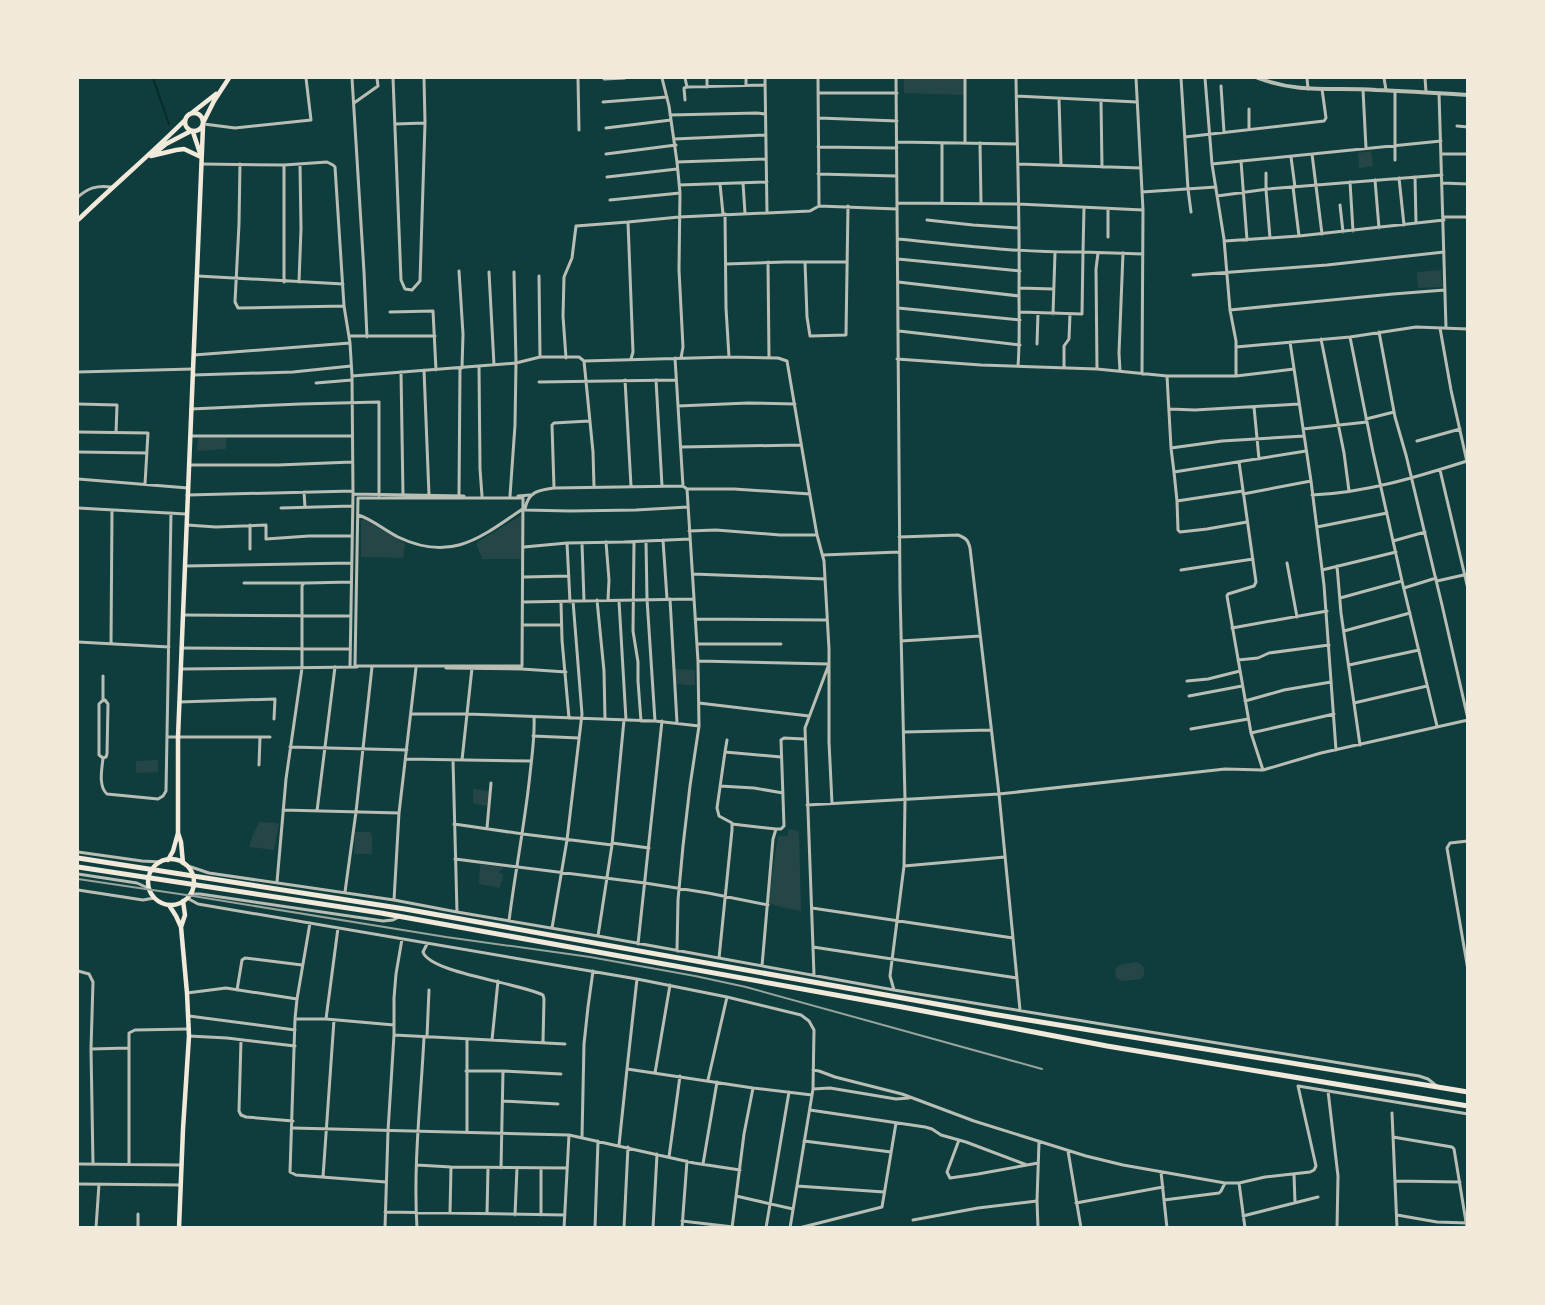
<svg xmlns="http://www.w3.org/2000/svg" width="1545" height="1305" font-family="'Archivo Narrow',sans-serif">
	<rect width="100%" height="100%" fill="#0f3d3e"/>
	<path fill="#244646" d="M904,78H964V95L904,93Z
		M1371,151L1373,166L1359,168L1358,153Z
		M1441,270L1443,287L1418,288L1417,272Z
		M198,438H226V449L197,451Z
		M522,515V559H482L476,543Z
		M364,519L405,543L403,558L361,557V521Z
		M674,669L695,670V685H684L675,683Z
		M158,760V772L136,773V761Z
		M473,789L489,791L487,806L473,803Z
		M259,822L279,823L274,850L249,847L252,837Z
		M788,829L799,831L801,911L781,907L768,903L778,836H788Z
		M355,832H370L372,835V854H354Z
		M480,864L503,867L502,870H500L499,873L503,874L502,882H501L500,888L479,884Z
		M1136,962C1145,965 1147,973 1141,979L1123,981L1117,979C1110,963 1126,964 1136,962Z"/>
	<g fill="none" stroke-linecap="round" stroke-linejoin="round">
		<path stroke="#0a2a2b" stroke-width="2" d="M153,78L169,124"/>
		<path stroke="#b8beb3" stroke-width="3" d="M352,78L364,272L367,337
			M393,78L401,280L405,289L412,290L420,281L425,123L424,78
			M578,78L579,130
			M662,78L669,106L677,162L680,193L679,270L683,347L681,358
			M707,78V87
			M746,78V85
			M765,78L767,213
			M818,78L819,206
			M1016,78C1017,148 1020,219 1019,290C1019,316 1020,341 1018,366
			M1181,78L1188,189L1191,212
			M1205,78L1212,164L1224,239L1230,310L1236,341V376
			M1307,78L1308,89
			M1384,78L1386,90
			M1425,78L1426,92
			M604,79L625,78
			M1221,86L1224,132
			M687,87L765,85
			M1363,90L1366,148
			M818,93H897
			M1439,93L1446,328
			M1016,96L1137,102
			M1059,99L1061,165
			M685,100L684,88L687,87L685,78
			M1101,101L1102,167
			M603,102L667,97
			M354,103L378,86L377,78
			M670,115L757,113L765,114
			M819,118L897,121
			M204,124L235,128L311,120L306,78
			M395,124L425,123
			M1457,126L1468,127
			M606,128L671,120
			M1249,128V109
			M1185,137L1324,121L1326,118L1322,89
			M674,139L766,135
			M897,142L1017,144
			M942,143V203
			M965,143V78
			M980,143L981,204
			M818,147L897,148
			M606,154L676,145
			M1312,154L1322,234
			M1442,154H1468
			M1291,157L1295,187
			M1395,160V91
			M1241,161L1247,240
			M677,162L766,159
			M201,164L284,165L327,162L333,165L335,167L344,306L350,343L352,376L353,494L350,667
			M240,164L239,224L235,302L238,308L344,306
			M1018,164L1141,168
			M1212,164L1441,141
			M1266,173V190L1270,238
			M818,174L896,176
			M607,177L677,169
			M1415,177L1416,223
			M1399,178L1404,225
			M1375,180L1379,228
			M1350,182L1353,231
			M743,183L745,213
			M1442,183L1468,184
			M720,184L723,214
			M679,185L767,182
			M1293,187L1299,236
			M1142,192L1216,187
			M1217,196L1268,189L1442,175
			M78,197C88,188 97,185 111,187
			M610,200L680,193
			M898,203L1018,204L1143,210L1136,78
			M1340,205L1343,232
			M1084,208L1083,252L1143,254
			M1108,209V237
			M725,214L726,308L729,357
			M1444,217H1468
			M927,220L973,225L1019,228
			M898,239C959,245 1021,253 1083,252L1082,314L1020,312
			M1225,241L1299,236L1444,220
			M898,259L1020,271
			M768,262L769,358
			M805,262L807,317L810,336L846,335L848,206
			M726,264L785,262H847
			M459,271L463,334L462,368
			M489,272L494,365
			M1193,275L1327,265L1444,252
			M198,276L343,284
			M539,276L540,357
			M284,282V165
			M299,282L301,229L300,164
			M898,282L1019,296
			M1019,288L1053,289
			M898,308L1020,320
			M1230,310L1393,294L1445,290
			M390,312L433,311L436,370
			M1053,314L1055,253
			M1440,328L1451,390L1467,462
			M899,331L1020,345
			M1379,332L1395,417L1406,455L1442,605L1468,719
			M349,336H435
			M1321,339L1344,453L1349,491
			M1290,342L1311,481L1324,585L1336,750
			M1037,344L1038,313
			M1236,347L1350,337L1416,327L1468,329
			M194,355L350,343
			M566,358L563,316L564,277L572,258L576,226L628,222
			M675,358L683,486L687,489L698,661L699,726L690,786L683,846L678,900L677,951
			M631,359L633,352L628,222L679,217L810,211L819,206L897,209
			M897,359L981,365L1097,369L1167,376H1236L1294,369
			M584,361L593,452L594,487
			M479,366L480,469L482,496
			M1064,368V346L1069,339L1070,314
			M1097,369L1096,269L1098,253
			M424,370L429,495
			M1120,371L1119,353L1123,253
			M78,372L193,369
			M401,372L403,495
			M1142,374L1143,210
			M193,375L293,372L351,366
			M352,376L516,363L540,357H579L584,361L729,357L778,358L787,361L808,484L817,535L824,561L829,649V742L832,803
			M1167,376L1171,448L1174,472L1306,451
			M625,380L631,486
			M656,380L662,486
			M539,382L676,380
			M316,383L352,380
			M78,404L117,405L116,433
			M678,406L748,403L795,404
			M1254,407L1259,459
			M191,409L300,404L379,402V495
			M1170,409L1195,410L1299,404
			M1366,419L1394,412
			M1303,429L1367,422
			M78,432L148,433L145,484
			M190,436H352
			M1417,441L1460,429
			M681,447L801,445
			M1171,448L1222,441L1304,436
			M78,452L147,453
			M1239,462L1256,582L1254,586L1228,594L1227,596L1251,733L1263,770
			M189,465H278L352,462
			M1440,470L1468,589
			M1174,472L1177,501
			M78,479L188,488
			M554,488L552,425L554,423L589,421
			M687,489H734L810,494
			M1243,491L1177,501L1178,530L1180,532L1207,529L1247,522
			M304,492L305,507
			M353,494L464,496
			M1243,494L1311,481
			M187,495L353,491
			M1312,495C1365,493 1417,477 1467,461
			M459,496L460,368
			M510,496L515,425L516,363L514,272
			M518,496L530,495
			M358,498H523L522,666H355Z
			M78,508L186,514
			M281,508L352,506
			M525,509C528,492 538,490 554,488L683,486
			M525,510L570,511L636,510L688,507
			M358,515C370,518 386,531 398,537C452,563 481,537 524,508
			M187,525L216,527L266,525V539L309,536H352
			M1317,527L1387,513
			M689,531L716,530L780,535H817
			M899,537L958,535C966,538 968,540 970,548L999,794L1020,1010
			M663,540L667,599
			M646,541L647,599L655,721
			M1393,541L1425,532
			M606,542L609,580L608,600
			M634,542L633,631L638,662V681L641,721
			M567,543L570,602
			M582,543L584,601
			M524,547L567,543L624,542L690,539
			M250,549V525
			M823,555L899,552
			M1287,563L1297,617
			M185,566L351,563
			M1337,566L1341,613L1360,745
			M1181,570L1253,559
			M1322,570L1396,552
			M693,574L825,579
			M524,577L569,576
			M1402,581L1437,726
			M1437,581L1468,574
			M244,583H304
			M1404,588L1436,578
			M1340,598L1402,581L1373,452L1350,337
			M670,599L677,723
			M597,600L604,671L605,719
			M619,601L626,720
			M523,602L693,599
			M561,602L562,640L569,718
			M183,615L350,616
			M695,619L827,620
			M524,625H561
			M1232,628L1327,611
			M1344,631L1410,613
			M901,641L980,636
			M78,642L169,647
			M111,644L112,510
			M697,644H781
			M181,648L350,649
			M1238,660L1258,658L1269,653L1329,645
			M698,661L829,664L805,728L814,975
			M1349,665L1419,650
			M446,668L522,669L566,672
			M181,669L357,667
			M1187,681L1208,679L1240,671
			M1189,696L1242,686
			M103,700V676
			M105,700L108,704L107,754L106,757L103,758L99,755V704L102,701Z
			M1245,701L1284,690L1331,682
			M179,702L275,699L274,719
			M699,703L809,716
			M1354,703L1427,686
			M411,714H467L655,721L699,726
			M1191,729L1248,719
			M904,732L991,730
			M1251,733L1334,714
			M533,736L579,738
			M167,737H270
			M290,747L407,750
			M725,752L727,740
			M103,758C102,769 98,786 107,794L158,799L163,796L166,791L171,513
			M406,759L531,761
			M453,760L457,912
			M462,760L472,668
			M259,765L260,737
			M720,786L754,788L783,793
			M807,805L999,794L1225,769L1263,770L1321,753L1468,720
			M283,810L399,813
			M317,811L335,667
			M454,824L523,834L612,845
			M732,824L776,829
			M487,828L491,783
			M1468,841L1450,843L1447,848L1468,970
			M612,843L649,848
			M78,852L142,861L161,862
			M455,859L645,883L708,893L768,905
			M185,865L209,873L394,900L457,912L598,936L894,990L1419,1076L1428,1079L1438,1087
			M904,866L1005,857
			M78,874L137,883L148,888
			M277,882L286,779L302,668V586L304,583H306L351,582
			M78,890L143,900L154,898
			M345,892L356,812L372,667
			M190,894H200L383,921L393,920L399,917
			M187,898L198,904L637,979L727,997L801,1015L809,1021L814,1030L813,1089L790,1228
			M394,900L399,813L416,668
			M812,908L1013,938
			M509,921C515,872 525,823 530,774C532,755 535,736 534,717
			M310,923L297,999L295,1019L290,1172L296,1175L386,1182
			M552,928L567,840L582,714L573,601
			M598,936L612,845L624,720
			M427,944L423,952C430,973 520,983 543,995L544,999L543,1042
			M638,944L662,721
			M813,947L1017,978
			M719,958L732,830V823L719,816L717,808L725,752L781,757
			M762,966L773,839L776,829H781L784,826L781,740L784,738L804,739
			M78,971L89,974L93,982L91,1049L93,1164
			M237,990L242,960L245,958L302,965
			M894,990L890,976L904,866L905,799L900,590L896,78
			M187,993L226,988L297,999
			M189,1016L295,1030
			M295,1019H326L394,1025
			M326,1019L338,928
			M394,1035L565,1044
			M189,1036L227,1038L295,1046
			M427,1037L429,990
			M467,1039V1131
			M241,1040L239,1111L241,1115L246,1117L293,1121
			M492,1040L498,981
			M91,1049L128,1048
			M627,1069L753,1088L812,1095
			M813,1070L819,1071L835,1077L902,1094L974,1121L1086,1156L1123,1165L1225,1183H1239L1265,1177L1310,1172L1314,1170L1316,1166L1298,1086L1468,1114
			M466,1071H503L561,1074
			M655,1073L670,985
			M708,1080L727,997
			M813,1089L830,1088L896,1099L909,1098
			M1328,1091L1338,1176L1337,1228
			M503,1101L558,1104
			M810,1110L925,1127L932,1129L941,1135L966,1142L1027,1165
			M1392,1113L1397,1228
			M293,1128L569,1135L694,1163L740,1170
			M582,1137L584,1044L588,1007L593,971
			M1393,1137L1452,1147L1454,1149L1467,1228
			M959,1140L947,1172L950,1178L978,1174L1038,1163
			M804,1141L891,1152
			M619,1145L627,1069L637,979
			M1068,1151L1081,1228
			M669,1157L680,1076
			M129,1163V1033L135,1030L189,1029
			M78,1164L182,1165
			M703,1164L717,1082
			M417,1165L451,1167L567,1168
			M501,1168L503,1071
			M541,1168V1215
			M1161,1172L1164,1200L1219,1193L1221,1191L1225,1183
			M1294,1174L1295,1203
			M323,1177L334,1020
			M1395,1181L1460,1182
			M1239,1183L1245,1228
			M78,1184L181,1185
			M797,1186L884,1192
			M736,1196L793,1209
			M1164,1200L1167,1228
			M1076,1203L1163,1187
			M385,1212L565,1215
			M450,1213L451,1167
			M487,1214L488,1168
			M515,1215L517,1168
			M1397,1215L1437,1222L1467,1223
			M1243,1216L1318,1197
			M913,1220L978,1208L1037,1201
			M682,1221L733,1227
			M96,1228L99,1184
			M138,1228V1214
			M385,1228L388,1131L394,1035V998L396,974L402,939
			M417,1228C413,1165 421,1099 424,1037
			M564,1228L569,1135
			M595,1228L598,1141
			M624,1228L628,1147
			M653,1228L657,1154
			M682,1228L687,1161
			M732,1228L744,1134L753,1088
			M766,1228L789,1092
			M799,1228L882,1207L896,1123
			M1038,1228L1037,1201L1039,1142"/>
		<path stroke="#b8beb3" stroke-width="4" d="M1258,78C1301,94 1332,87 1376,90C1406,91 1437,93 1468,95"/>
		<path stroke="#f1e9da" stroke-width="4.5" d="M193,112L216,94
			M185 122a9 9 0 1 1 18 0a9 9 0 1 1-18 0Z
			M204,121L214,101L229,78
			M193,132L200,153
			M155,153L166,144L191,131
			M151,156L176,150L184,149L201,157
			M78,220C113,186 150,155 185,120
			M148 882a23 23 0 1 1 46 0a23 23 0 1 1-46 0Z
			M168,860L173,851L178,833
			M183,863L181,842L178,833V737L203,126
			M169,905L176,916L181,927L187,993L189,1036L183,1129L179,1228
			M181,927L185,915L183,901"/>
		<path stroke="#f1e9da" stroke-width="5" d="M78,858L405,909L992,1014L1468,1092
			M78,867L381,913L897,1006L1107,1046L1468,1106"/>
		<path stroke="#97a49c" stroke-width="2" d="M78,879L193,896L446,937L590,957L695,976L746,987L1042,1069"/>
	</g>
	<rect width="1545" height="1305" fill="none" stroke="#f1e9da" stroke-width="158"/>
</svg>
